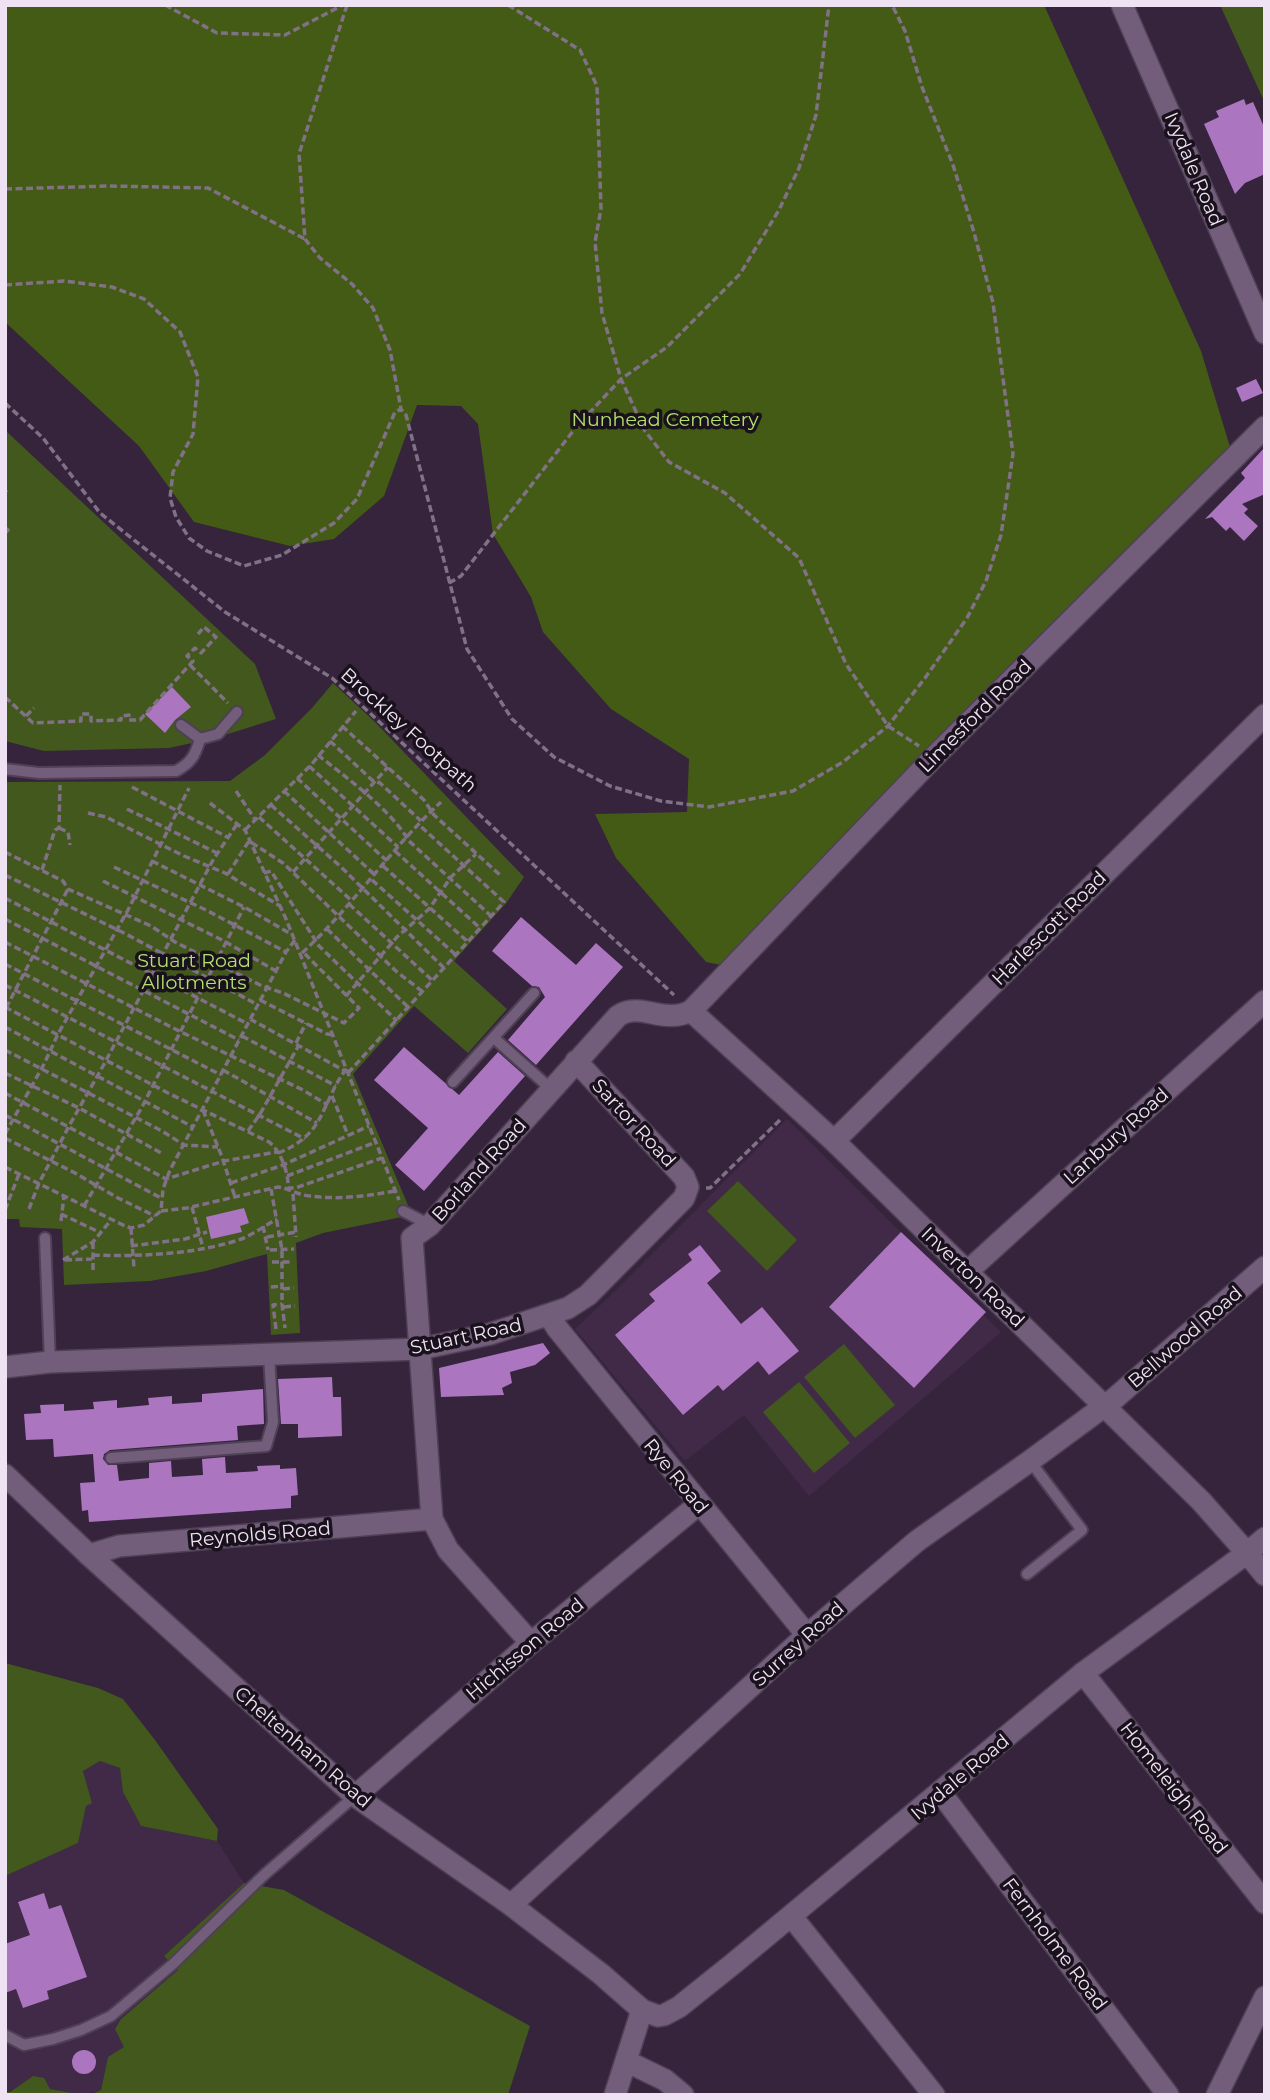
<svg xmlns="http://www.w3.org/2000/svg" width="1270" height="2100" font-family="Montserrat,sans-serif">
	<rect width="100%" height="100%" fill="#35243c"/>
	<path fill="#402a48" d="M787,1119L1001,1332L809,1496L744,1415L685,1461L575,1329L612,1294Z
		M100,1761L120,1768L123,1792L141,1826L217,1841L244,1883L164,1956L179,1970L121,2019L115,2029L125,2047L108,2057L101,2090L83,2095L50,2089L33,2076L9,2092H5V1876L78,1843L86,1806L92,1802L83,1771Z"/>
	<path fill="#42581c" d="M1220,5H1265V103Z
		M5,430L255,664L276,719L215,738L169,748L44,751L5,741Z
		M333,683L376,723L524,877L507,902L454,961L507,1009L468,1053L414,1006L353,1074L410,1210L402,1217L323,1233L296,1243L300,1333L271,1335L267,1254L206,1271L150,1281L64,1285L62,1229L20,1227L19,1219H5V782L230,781L265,755L312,708Z
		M738,1181L797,1240L767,1271L707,1211Z
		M844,1344L895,1405L855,1438L804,1377Z
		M799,1382L850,1443L814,1473L763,1412Z
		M5,1663L98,1688L123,1699L155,1740L218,1829L217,1841L141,1826L123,1792L120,1768L100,1761L83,1771L92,1803L86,1806L78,1843L5,1876Z
		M244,1883L284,1890L530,2026L508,2095H90L101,2090L108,2057L124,2047L115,2029L121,2019L178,1970L164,1956Z
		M33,2076L44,2078L50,2089L83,2095H5V2092H10Z"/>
	<path fill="#445b16" d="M5,5H1044L1201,351L1233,457L732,967L706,962L616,858L595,814L687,812L689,759L611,709L543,632L531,597L493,534L478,424L461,406L417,405L384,496L334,539L290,546L194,522L139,446L5,322Z"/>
	<path fill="#ab75c0" d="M1244,99L1246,105L1253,102L1265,129V174L1245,183L1235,194L1204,124L1219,117L1216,111Z
		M1256,379L1263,393L1242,402L1236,388Z
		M1265,447V494L1242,504L1248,509L1244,513L1258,526L1244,541L1230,527L1226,531L1212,517L1205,519L1245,478L1241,473Z
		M172,687L191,707L175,720L165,733L145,714Z
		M521,917L576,965L596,943L623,967L536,1065L508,1040L545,997L539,987L532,986L492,951Z
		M404,1047L459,1095L498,1052L525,1076L424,1191L395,1165L428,1128L374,1080Z
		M244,1208L249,1223L240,1226L242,1232L211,1239L206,1217Z
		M901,1232L986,1312L914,1388L829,1307Z
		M700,1245L721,1271L707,1283L741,1324L762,1307L799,1351L769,1375L758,1361L723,1391L718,1385L683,1415L615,1335L655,1301L649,1294L692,1260L688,1254Z
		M543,1343L550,1353L535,1365L510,1372L512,1383L502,1388L504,1395L441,1397L439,1368Z
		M332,1377L333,1397H341L342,1436L298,1438V1424H281L278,1379Z
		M263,1389L264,1424L237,1426L238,1440L110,1450L104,1454L103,1459L108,1465H117L119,1481L149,1478V1463L171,1461L172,1477L203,1475L202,1459L225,1457L226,1473L258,1471L257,1466L280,1465V1469L296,1468L298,1495L291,1496V1508L89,1522L88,1510L82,1511L80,1483L95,1482L93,1454L54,1457L53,1439L26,1440L24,1414L41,1413L40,1405L64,1404V1411L94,1409L93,1402L117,1400V1408L149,1405L148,1398L172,1396V1404L202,1402V1394Z
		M44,1893L49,1909L61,1905L87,1977L47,1991L49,1999L23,2008L16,1989L5,1993V1944L30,1935L18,1902Z
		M72 2062a12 12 0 1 1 24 0a12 12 0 1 1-24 0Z"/>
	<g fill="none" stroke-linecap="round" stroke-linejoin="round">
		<defs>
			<path id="service" d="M181,725L200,739L218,734L237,712
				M5,769L39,773L176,771C191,763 195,756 200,739
				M494,1038L551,1089
				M453,1082L534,993
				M403,1211L430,1225
				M45,1238L50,1362
				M111,1458L266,1446L273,1422L269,1355
				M1027,1574L1082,1530L1030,1461
				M5,2035L24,2045L53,2039L81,2030L111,2016L173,1964L264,1875L355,1796"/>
			<path id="minor" d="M1122,5L1265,333
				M691,1011L834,1141L1201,1501L1247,1553L1265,1538
				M834,1141L1265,715
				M968,1271L1265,1001
				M549,1315L557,1328L807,1635
				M5,1367L50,1362L420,1349L490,1334L568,1308L588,1295L684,1198L688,1187L684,1177L576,1061
				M89,1555L119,1546L432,1519
				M531,1643L448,1550L432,1519L412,1238L430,1225L618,1016C641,1001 662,1025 691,1011L934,757L1265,427
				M1083,1673L1265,1903
				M941,1793L1168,2095
				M355,1796L531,1643L699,1504
				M511,1905L807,1635L917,1541L1030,1461L1114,1399L1265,1267
				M792,1917L934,2095
				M626,2061L665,2080L683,2095
				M615,2095L642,2010
				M1217,2095L1265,1997"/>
			<path id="tertiary" d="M5,1475L89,1555L355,1796L511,1905L601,1974L642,2010L658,2016L664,2015L679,2007L734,1963L1083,1673L1247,1553L1265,1575"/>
		</defs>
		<use href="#service" stroke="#4f4055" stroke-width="14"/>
		<use href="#minor" stroke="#4f4055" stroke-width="24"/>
		<use href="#tertiary" stroke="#4f4055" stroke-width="24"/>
		<path stroke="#807186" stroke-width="3.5" stroke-dasharray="7 3.5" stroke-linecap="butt" d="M165,5L217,33L285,35L343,5
			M347,5L299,154L305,239L320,258L352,284L373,308L390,350L401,409
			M508,5L580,50L597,86L601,209L595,242L602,313L621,379L645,431L669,462L725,493L799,558L846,664L888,726L919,746
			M5,189L109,186L208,188L305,239
			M5,285L64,281L112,287L144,299L180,332L198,377L193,434L173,472L170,498L176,517L189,538L207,551L244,566L282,555L334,523L357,499L395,412L401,409L406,415L467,649L512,719L554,757L610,786L661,801L709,807L793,791L843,762L888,726L925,678L967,618L986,581L1001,535L1013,454L993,303L973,229L953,165L922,87L905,31L892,5
			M5,403L43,438L100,513L225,612L332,678L674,995
			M5,492L7,490
			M5,528L8,530L5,533
			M449,583L461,576L577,426L621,379L667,347L740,274L779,210L799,168L816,115L829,5
			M190,665L228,703
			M5,697L33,723L81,721V714H91V721L121,720V716L129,715V720H140L193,661L187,656L195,648L201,653L216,637L204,627L198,634
			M26,716L34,708
			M342,726L424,800L434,815L500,875
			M330,741L372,780L380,783L421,821
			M318,755C348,779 390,809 409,841L490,915
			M309,766L398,847
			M297,778L387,861
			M132,787L227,837
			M236,791L256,821
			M284,791L375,875
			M210,803L245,830L286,919L399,1200
			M271,805L340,866L444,968
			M127,809L217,853
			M88,813L106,817L184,856L225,873L280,906
			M259,817L352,901
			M59,828L68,832L70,845
			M245,830L311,765L356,711
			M395,851L480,928
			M5,852L63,881L68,889L151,926L175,942L262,986L283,993L344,1023L359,1008L303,952
			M152,861L244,907L291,934
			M383,866L467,941
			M114,867L206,910L286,952
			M42,870L55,830L59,828L60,785
			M293,872L388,767
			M264,873L271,871L319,946L397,1021
			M228,874L249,841L283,863L397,972L423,992
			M5,875L126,934L258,1005
			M372,880L456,955
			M103,881L222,940L276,971
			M5,898L248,1024
			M349,904L433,981
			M5,919L239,1040
			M327,929L409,1008
			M5,942L181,1032L301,1089L328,1105
			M302,953C353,906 391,848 441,802
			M5,964L221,1075
			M5,985L305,1139
			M346,996L397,937L429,909L451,877L476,854
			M260,1000L327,1034L334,1035
			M5,1007L168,1093L269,1142C281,1151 289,1174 288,1188H295L382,1158
			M6,1008L68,889
			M250,1019L345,1071
			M5,1027L193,1127
			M242,1036L336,1086
			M296,1043L306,1023
			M5,1050L162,1131L184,1145L218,1147
			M223,1070L317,1123
			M5,1073L79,1108L163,1154
			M348,1073L504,902L418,824
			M5,1093L166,1179L224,1161L277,1152
			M332,1096L348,1135
			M203,1110L222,1157L235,1197
			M5,1115L161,1198
			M248,1131L260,1114L299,1045
			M5,1134L44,1064L58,1034L128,910L189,788
			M5,1138L75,1173L118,1198L155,1216
			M278,1153C327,1134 320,1103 347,1068
			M5,1167L123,1225L131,1228L144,1225L161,1211L163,1189L170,1170L286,952L295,940
			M287,1176L376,1142
			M231,1183L283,1165L369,1126
			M706,1188H710L782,1118
			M271,1189L282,1250V1304L285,1328
			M293,1194L296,1237
			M84,1206L142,1107L244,907
			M192,1207L203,1248
			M29,1209L39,1183L69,1126L103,1066L213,860L237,824
			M5,1210L19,1174
			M161,1211L187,1208L278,1187C289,1188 297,1195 310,1196C338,1200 367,1196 395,1191
			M61,1214L101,1233
			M61,1221L64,1196
			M263,1226L268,1250
			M131,1228L134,1268
			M267,1237L296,1232
			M93,1242V1273
			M131,1246L185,1239L207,1232
			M270,1250L294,1249
			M93,1255C138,1257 201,1254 244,1238C255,1233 266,1225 277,1219
			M63,1260L93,1242L111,1220
			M65,1260L92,1259
			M272,1262H293
			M271,1287L283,1286
			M283,1289L294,1288
			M284,1307L295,1306
			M276,1329L273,1305L282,1304"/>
		<use href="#service" stroke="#725e7a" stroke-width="10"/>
		<use href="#minor" stroke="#725e7a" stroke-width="21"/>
		<use href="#tertiary" stroke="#725e7a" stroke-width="21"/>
	</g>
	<g text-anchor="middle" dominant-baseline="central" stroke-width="7" stroke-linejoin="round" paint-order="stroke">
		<g font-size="19" fill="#efe3f3" stroke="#19111c">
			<text transform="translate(1194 169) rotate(67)">Ivydale Road</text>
			<text transform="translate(975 716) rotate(-45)">Limesford Road</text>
			<text transform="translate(409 730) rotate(42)">Brockley Footpath</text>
			<text transform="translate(1049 928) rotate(-45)">Harlescott Road</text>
			<text transform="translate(634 1123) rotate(47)">Sartor Road</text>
			<text transform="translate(1116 1136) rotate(-42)">Lanbury Road</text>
			<text transform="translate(479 1170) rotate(-48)">Borland Road</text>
			<text transform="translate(973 1277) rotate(44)">Inverton Road</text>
			<text transform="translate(466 1336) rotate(-12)">Stuart Road</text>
			<text transform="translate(1185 1337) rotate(-41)">Bellwood Road</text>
			<text transform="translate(676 1476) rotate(51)">Rye Road</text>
			<text transform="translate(260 1534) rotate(-5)">Reynolds Road</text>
			<text transform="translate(798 1644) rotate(-42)">Surrey Road</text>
			<text transform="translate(525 1649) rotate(-40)">Hichisson Road</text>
			<text transform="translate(303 1747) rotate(41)">Cheltenham Road</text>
			<text transform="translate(960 1777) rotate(-40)">Ivydale Road</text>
			<text transform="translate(1174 1788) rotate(52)">Homeleigh Road</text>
			<text transform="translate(1055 1944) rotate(53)">Fernholme Road</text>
		</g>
		<g font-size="19" fill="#b4e06c" stroke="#19111c">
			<text x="665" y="419">Nunhead Cemetery</text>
			<text x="194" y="960">Stuart Road<tspan x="194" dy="22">Allotments</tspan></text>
		</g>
	</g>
	<rect width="1270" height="2100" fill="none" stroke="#efe3f3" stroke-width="14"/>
</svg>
